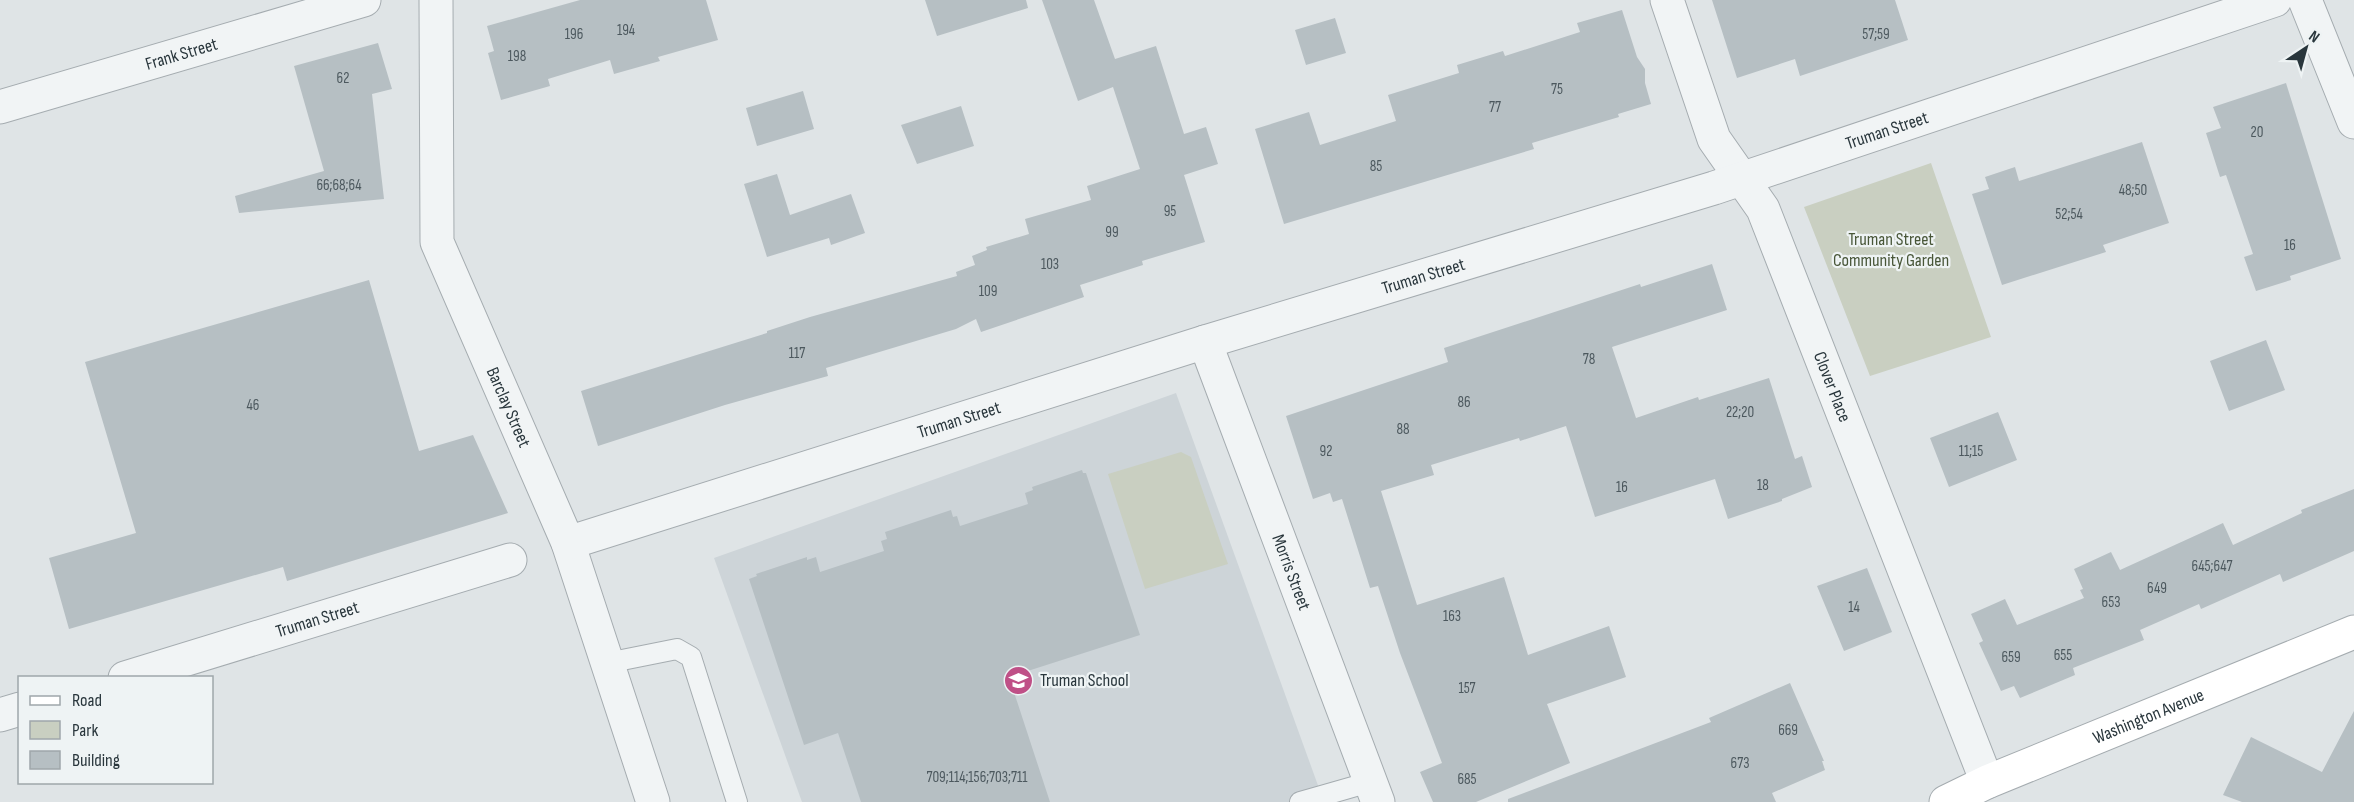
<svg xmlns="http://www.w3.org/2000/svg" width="2354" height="802" font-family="'Sofia Sans Condensed',sans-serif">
	<rect width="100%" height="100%" fill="#dfe4e6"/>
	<path fill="#cdd4d8" d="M1176,393L1324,802H802L714,558Z"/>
	<path fill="#c9cfc1" d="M1931,163L1991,337L1870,376L1804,207Z
		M1181,452L1191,457L1228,564L1145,589L1108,474Z"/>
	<path fill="#b6bfc3" d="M580,0H706L718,40L658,57L660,61L614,74L610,60L548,79L550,86L501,100L488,53L494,51L487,26Z
		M925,0H1026L1028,8L937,36Z
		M1042,0H1094L1115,59L1156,46L1184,134L1206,127L1218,164L1184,175L1205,242L1142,261L1143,265L1080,285L1084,297L981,332L976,319L956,329L826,368L828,376L725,405L598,446L581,391L767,333V331L810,317L957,276L956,272L975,265L972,256L987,250L986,247L1029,234L1025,219L1091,200L1087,186L1140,169L1113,87L1078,101Z
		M1712,0H1895L1908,40L1800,76L1795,59L1737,78Z
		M1622,10L1637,57L1645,69V83L1651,104L1618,114L1619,117L1532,143L1534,149L1284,224L1255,129L1309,112L1320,145L1396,121L1388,95L1459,73L1457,65L1503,51L1505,56L1580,32L1577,23Z
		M1335,18L1346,53L1306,65L1295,30Z
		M378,43L392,89L372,94L384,199L239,213L235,196L324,171L294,66Z
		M2286,83L2341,259L2290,276L2291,280L2256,291L2244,257L2253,254L2226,175L2220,177L2206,133L2221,128L2213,107Z
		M803,91L814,129L757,146L746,108Z
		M961,106L974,146L917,164L901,125Z
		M2142,142L2169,223L2103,245L2106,252L2002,285L1972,194L1989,189L1985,177L2015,167L2019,181Z
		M777,174L790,215L851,194L865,233L831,245L829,238L767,257L744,184Z
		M1712,264L1727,310L1612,347L1636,418L1698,397L1699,400L1769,378L1795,459L1802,456L1812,487L1782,499V501L1728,519L1715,479L1595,517L1566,426L1520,441L1519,438L1431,465L1434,475L1381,491L1417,605L1504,577L1528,655L1609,626L1626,677L1547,704L1570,763L1476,802H1433L1420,772L1442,763L1400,653L1378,586L1370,588L1342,499L1333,502L1330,493L1313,499L1286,416L1448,362L1444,348L1640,284L1641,287Z
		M369,280L419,451L473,435L508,513L287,581L283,567L69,629L49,558L136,533L85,362Z
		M2266,340L2285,390L2229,411L2210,361Z
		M1998,412L2017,460L1949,487L1930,438Z
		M1082,470L1083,473H1086L1140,635L1009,677L1050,802H861L838,733L804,745L749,579L757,576L756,574L807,557V560L816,557L820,572L884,551L881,541L887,539L885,532L951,510L953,517L957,516L960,526L1028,504L1025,493L1033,490L1032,487Z
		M2354,489V551L2283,582L2280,574L2201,609L2199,604L2140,630L2144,640L2073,668L2075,675L2020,698L2014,686L2001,691L1979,643L1983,641L1971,614L2005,599L2017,625L2084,598L2080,590L2083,589L2074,569L2111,552L2120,570L2223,523L2233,545L2302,513L2301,510Z
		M1867,568L1892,632L1844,651L1817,586Z
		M1790,683L1824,761H1822L1825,770L1772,793L1776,802H1508V799L1711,722L1709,718Z
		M2354,711V802H2242L2223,795L2251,737L2322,772Z"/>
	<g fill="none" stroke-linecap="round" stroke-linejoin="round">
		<defs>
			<path id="service" d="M607,663L677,649L691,657L737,802
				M1300,802L1370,782"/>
			<g id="minor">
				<path id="s1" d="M436,0L437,242L568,543L653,802"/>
				<path id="s2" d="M1667,0L1714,139L1763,209L1987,782"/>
				<path d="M2305,0L2354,122"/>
				<path id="s3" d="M0,107L364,0"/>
				<path id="s4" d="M1205,342L1378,802"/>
				<path id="s5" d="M568,543L1205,342L1714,188L2275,0"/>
				<path id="s6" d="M125,678L510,560"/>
				<path d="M0,715L20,709"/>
			</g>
			<g id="secondary">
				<path id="s7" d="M1946,802L1987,782L2354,632"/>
			</g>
		</defs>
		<use href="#service" stroke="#a5acb0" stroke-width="22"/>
		<use href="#minor" stroke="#a5acb0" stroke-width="35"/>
		<use href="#secondary" stroke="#a5acb0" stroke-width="35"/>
		<use href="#service" stroke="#f1f4f5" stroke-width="20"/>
		<use href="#minor" stroke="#f1f4f5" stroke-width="33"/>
		<use href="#secondary" stroke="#fff" stroke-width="33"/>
	</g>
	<defs>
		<symbol id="school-disc" viewBox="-11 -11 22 22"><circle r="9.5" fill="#bf5087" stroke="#eef3f4"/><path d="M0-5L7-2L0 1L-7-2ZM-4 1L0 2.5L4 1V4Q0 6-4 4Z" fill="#fff"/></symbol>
	</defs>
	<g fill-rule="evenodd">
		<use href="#school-disc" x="1002" y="664" width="33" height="33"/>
	</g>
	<g text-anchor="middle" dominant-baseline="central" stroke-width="4.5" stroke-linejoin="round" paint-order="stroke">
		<g font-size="15" fill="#4c585e">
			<text x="626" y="30">194</text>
			<text x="574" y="34">196</text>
			<text x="1876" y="34">57;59</text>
			<text x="517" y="56">198</text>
			<text x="343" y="78">62</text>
			<text x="1557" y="89">75</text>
			<text x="1495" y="107">77</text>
			<text x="2257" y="132">20</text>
			<text x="1376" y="166">85</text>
			<text x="339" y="185">66;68;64</text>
			<text x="2133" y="190">48;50</text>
			<text x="1170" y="211">95</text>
			<text x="2069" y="214">52;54</text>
			<text x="1112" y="232">99</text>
			<text x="2290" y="245">16</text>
			<text x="1050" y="264">103</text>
			<text x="988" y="291">109</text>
			<text x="797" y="353">117</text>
			<text x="1589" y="359">78</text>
			<text x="1464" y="402">86</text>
			<text x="253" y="405">46</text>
			<text x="1740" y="412">22;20</text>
			<text x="1403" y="429">88</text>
			<text x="1326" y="451">92</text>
			<text x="1971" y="451">11;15</text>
			<text x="1763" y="485">18</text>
			<text x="1622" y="487">16</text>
			<text x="2212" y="566">645;647</text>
			<text x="2157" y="588">649</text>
			<text x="2111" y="602">653</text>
			<text x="1854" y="607">14</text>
			<text x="1452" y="616">163</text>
			<text x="2063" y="655">655</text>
			<text x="2011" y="657">659</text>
			<text x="1467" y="688">157</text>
			<text x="1788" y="730">669</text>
			<text x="1740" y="763">673</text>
			<text x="977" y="777">709;114;156;703;711</text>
			<text x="1467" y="779">685</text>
		</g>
		<g font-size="18" fill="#29363c" stroke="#eef3f4">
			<text stroke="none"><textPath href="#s3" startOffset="189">Frank Street</textPath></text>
			<text stroke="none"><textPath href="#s5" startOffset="1382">Truman Street</textPath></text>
			<text stroke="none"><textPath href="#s5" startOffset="896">Truman Street</textPath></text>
			<text stroke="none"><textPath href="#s2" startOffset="423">Clover Place</textPath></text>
			<text stroke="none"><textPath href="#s1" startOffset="422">Barclay Street</textPath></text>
			<text stroke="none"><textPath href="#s5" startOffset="410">Truman Street</textPath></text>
			<text stroke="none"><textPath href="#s4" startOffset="246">Morris Street</textPath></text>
			<text stroke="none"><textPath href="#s6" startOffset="201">Truman Street</textPath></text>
			<text stroke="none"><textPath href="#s7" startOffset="220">Washington Avenue</textPath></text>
		</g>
		<g font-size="18" fill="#485638" stroke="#eef3f4">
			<text x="1891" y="239">Truman Street<tspan x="1891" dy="21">Community Garden</tspan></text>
		</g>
		<g font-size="18" fill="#29363c" stroke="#eef3f4" text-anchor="start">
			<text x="1040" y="680">Truman School</text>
		</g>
	</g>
	<rect x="18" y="676" width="195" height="108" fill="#eef3f4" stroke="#9fa7aa" stroke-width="1.5"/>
	<rect x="30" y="696" width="30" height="9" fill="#ffffff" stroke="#9fa7aa" stroke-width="1.5"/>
	<text x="72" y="706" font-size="18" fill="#29363c">Road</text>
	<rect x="30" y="721" width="30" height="18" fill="#c9cfc1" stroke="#9fa7aa" stroke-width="1.5"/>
	<text x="72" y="736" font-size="18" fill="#29363c">Park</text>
	<rect x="30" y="751" width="30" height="18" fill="#b6bfc3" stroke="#9fa7aa" stroke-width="1.5"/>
	<text x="72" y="766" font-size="18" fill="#29363c">Building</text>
	<g transform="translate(2306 48) rotate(36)" stroke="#eef3f4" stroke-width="4.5" paint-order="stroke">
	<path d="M0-4.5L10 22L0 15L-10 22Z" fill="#29363c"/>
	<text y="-9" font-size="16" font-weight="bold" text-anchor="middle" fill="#29363c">N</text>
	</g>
</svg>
